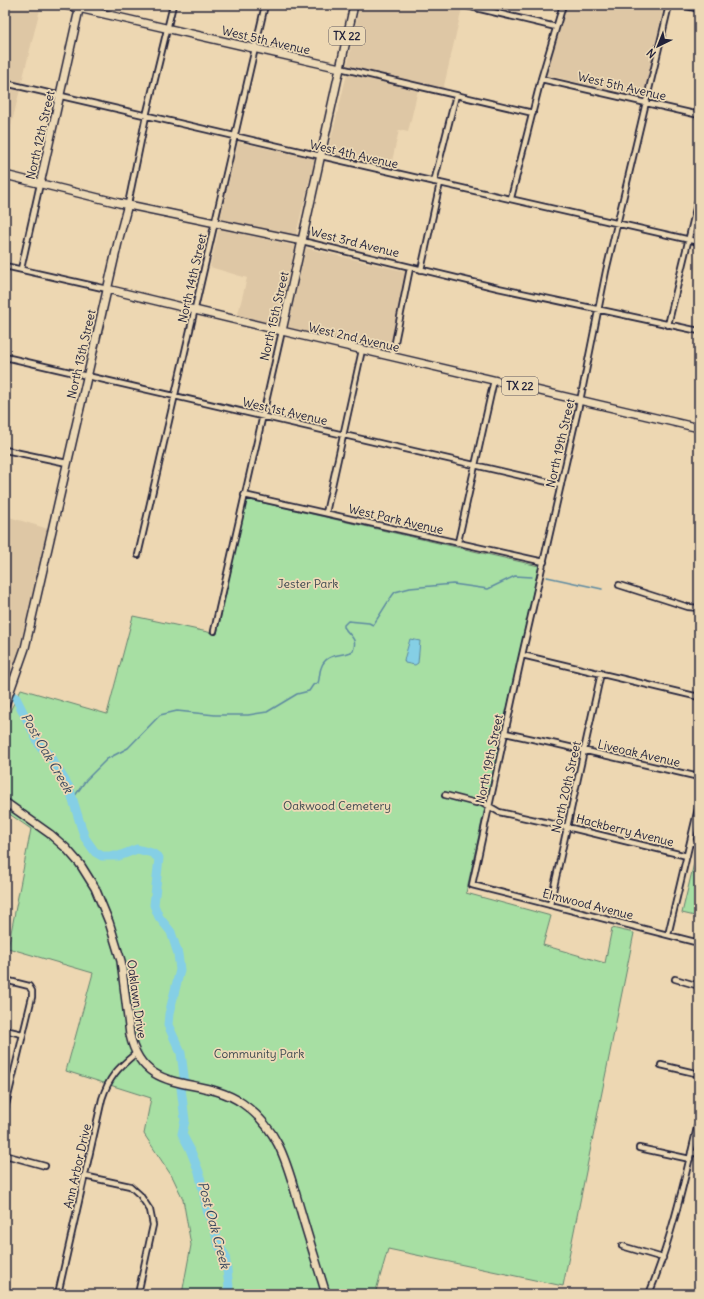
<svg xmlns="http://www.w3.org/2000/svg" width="704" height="1299" font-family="Delius,sans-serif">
	<rect width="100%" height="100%" fill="#edd7b2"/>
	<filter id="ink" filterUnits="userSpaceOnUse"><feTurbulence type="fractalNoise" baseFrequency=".025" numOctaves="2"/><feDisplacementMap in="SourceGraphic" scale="8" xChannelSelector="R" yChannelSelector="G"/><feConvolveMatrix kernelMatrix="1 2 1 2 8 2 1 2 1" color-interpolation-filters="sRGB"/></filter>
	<g filter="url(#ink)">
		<path fill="#dec7a5" d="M5,5H41L5,150Z
			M360,5H451L462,8L443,90L347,67Z
			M567,5H664L644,98L546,75Z
			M347,74L418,90L408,132L399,130L390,170L327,155Z
			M238,142L315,159L295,238L220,220Z
			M219,228L295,246L277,327L237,318L247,278L210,267Z
			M306,248L408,272L390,352L288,329Z
			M5,486L9,487L6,516L48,529L16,662L5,666Z"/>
		<path fill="#a7dfa3" stroke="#64806f" d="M246,499L539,566L466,893L551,916L543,945L605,963L612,928L634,933L563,1286L388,1249L375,1294H182L191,1245L183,1199L173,1178L144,1134L151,1098L66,1071L93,973L8,948L31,829L5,811V721L21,689L107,714L133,616L217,634Z
			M697,851H699V917L682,913Z"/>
		<path fill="#85cfe5" stroke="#5d8aa1" d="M410,639L420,641L418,663L415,665L405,663L404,660Z"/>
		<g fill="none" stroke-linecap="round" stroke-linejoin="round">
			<path stroke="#5d8aa1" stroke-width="1.5" d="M547,577L602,589
				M72,800L86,780L107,759L128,748L160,715L177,711L215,715H248L267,712L297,694L309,691L313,685L318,683C320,678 319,673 321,668C326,652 342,657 353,651C358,638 350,637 344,627V625L348,621L369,623L373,625C381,614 387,602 395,592L410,588L453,584L488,589L515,576L532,577"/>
			<path stroke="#85cfe5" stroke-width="9" d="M5,691L16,698L40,746L48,753L69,787L80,823L85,838L95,852L102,856H119L137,849L152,853L159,858L154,905L159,917L171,932L178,954L180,970L169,1014L168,1025L181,1053L184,1076V1079
				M181,1088L185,1120L182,1134L190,1149L199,1172L208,1214L212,1221L219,1246L225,1255L229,1286L227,1294"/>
			<defs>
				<path id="street" d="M463,5L556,27
					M669,5L606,271L580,401L520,664L472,885L699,943
					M683,5L699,9
					M340,68L533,113
					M541,79L699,115
					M5,83L321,156L699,242
					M434,182L456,95
					M511,198L541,79L563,5
					M128,204L146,116L173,5
					M302,241L498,288L699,331
					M5,266L107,289
					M21,269L40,184
					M421,270L440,183
					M668,325L699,196
					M5,357L561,485
					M392,357L410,268
					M5,450L67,463
					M244,495L544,562
					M326,513L362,350
					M458,542L494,380
					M138,555L265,5
					M619,585L688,607L699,608
					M214,631L282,331
					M522,655L699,697
					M505,733L556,744L699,777
					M445,795L476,803L482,802L499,812L567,827L687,856
					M690,842L699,844
					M550,905L601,673
					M668,935L699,804
					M675,979L699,986
					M5,980L29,986L32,991V997L5,1109
					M5,1030L22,1034
					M661,1065L699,1074
					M639,1148L690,1159
					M691,1152L699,1154
					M5,1155L45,1166
					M84,1176L130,1186L140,1195L150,1210L153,1225L138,1294
					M622,1246L663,1258
					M58,1294L102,1099C109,1077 118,1068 135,1054
					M649,1294C672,1238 685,1178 699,1119"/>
				<path id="secondary" d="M65,5L340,68
					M5,175L119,203L302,241
					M40,184L80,5
					M107,289L282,331
					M5,705L25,648L119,238L128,204
					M5,802L50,834L66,848L80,864L95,888L109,922L121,961L130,1035C144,1098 200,1074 242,1103C282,1131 288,1169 301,1212C309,1240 318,1267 326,1294"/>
				<path id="primary" d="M354,5L282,331L699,428"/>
			</defs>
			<use href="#street" stroke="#22223b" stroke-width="8"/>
			<use href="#secondary" stroke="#22223b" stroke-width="10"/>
			<use href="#primary" stroke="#22223b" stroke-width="10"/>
			<use href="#street" stroke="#ecd9b6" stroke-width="4.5"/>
			<use href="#secondary" stroke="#ecd9b6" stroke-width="7"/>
			<use href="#primary" stroke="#ecd9b6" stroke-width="7"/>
		</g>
	</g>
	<g text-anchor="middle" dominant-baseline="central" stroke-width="3.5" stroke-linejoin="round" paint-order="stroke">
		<g fill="#ecd9b6" stroke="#5f5960" stroke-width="1">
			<rect x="329" y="27" width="36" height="18" rx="3"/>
			<rect x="502" y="377" width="36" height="18" rx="3"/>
		</g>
		<g font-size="11" font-weight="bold" fill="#22223b">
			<text x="347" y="36">TX 22</text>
			<text x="520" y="386">TX 22</text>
		</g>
		<g font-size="12" fill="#22223b" stroke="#ecd9b6">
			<text transform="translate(266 40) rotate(13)">West 5th Avenue</text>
			<text transform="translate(622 86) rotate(13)">West 5th Avenue</text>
			<text transform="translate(40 135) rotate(-77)">North 12th Street</text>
			<text transform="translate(354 154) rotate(13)">West 4th Avenue</text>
			<text transform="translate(355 242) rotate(14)">West 3rd Avenue</text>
			<text transform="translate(192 278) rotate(-77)">North 14th Street</text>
			<text transform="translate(274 316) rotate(-77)">North 15th Street</text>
			<text transform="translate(354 337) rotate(13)">West 2nd Avenue</text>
			<text transform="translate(81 354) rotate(-77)">North 13th Street</text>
			<text transform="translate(285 411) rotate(13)">West 1st Avenue</text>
			<text transform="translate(560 443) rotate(-77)">North 19th Street</text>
			<text transform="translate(396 519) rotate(13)">West Park Avenue</text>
			<text transform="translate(639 753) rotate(13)">Liveoak Avenue</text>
			<text transform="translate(489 759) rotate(-78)">North 19th Street</text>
			<text transform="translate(566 787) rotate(-77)">North 20th Street</text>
			<text transform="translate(625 830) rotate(14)">Hackberry Avenue</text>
			<text transform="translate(588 904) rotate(14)">Elmwood Avenue</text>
			<text transform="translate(137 999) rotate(82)">Oaklawn Drive</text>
			<text transform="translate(77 1166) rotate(-77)">Ann Arbor Drive</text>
		</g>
		<g font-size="12" fill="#3d4850" stroke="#ecd9b6">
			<text x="308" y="583">Jester Park</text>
			<text x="337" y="805">Oakwood Cemetery</text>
			<text x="259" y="1053">Community Park</text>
		</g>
		<g font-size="13" font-style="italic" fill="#36455d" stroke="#ecd9b6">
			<text transform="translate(47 753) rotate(60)">Post Oak Creek</text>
			<text transform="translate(214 1225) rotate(75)">Post Oak Creek</text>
		</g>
	</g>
	<rect width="704" height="1299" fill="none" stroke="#ecd9b6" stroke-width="20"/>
	<rect x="10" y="10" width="684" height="1279" fill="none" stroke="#22223b" stroke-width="1.5" filter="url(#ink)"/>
	<g transform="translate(658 46) rotate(223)" stroke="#ecd9b6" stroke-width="3" paint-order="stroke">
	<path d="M0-3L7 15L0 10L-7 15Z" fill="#22223b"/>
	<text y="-6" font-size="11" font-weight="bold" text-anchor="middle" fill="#22223b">N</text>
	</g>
</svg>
